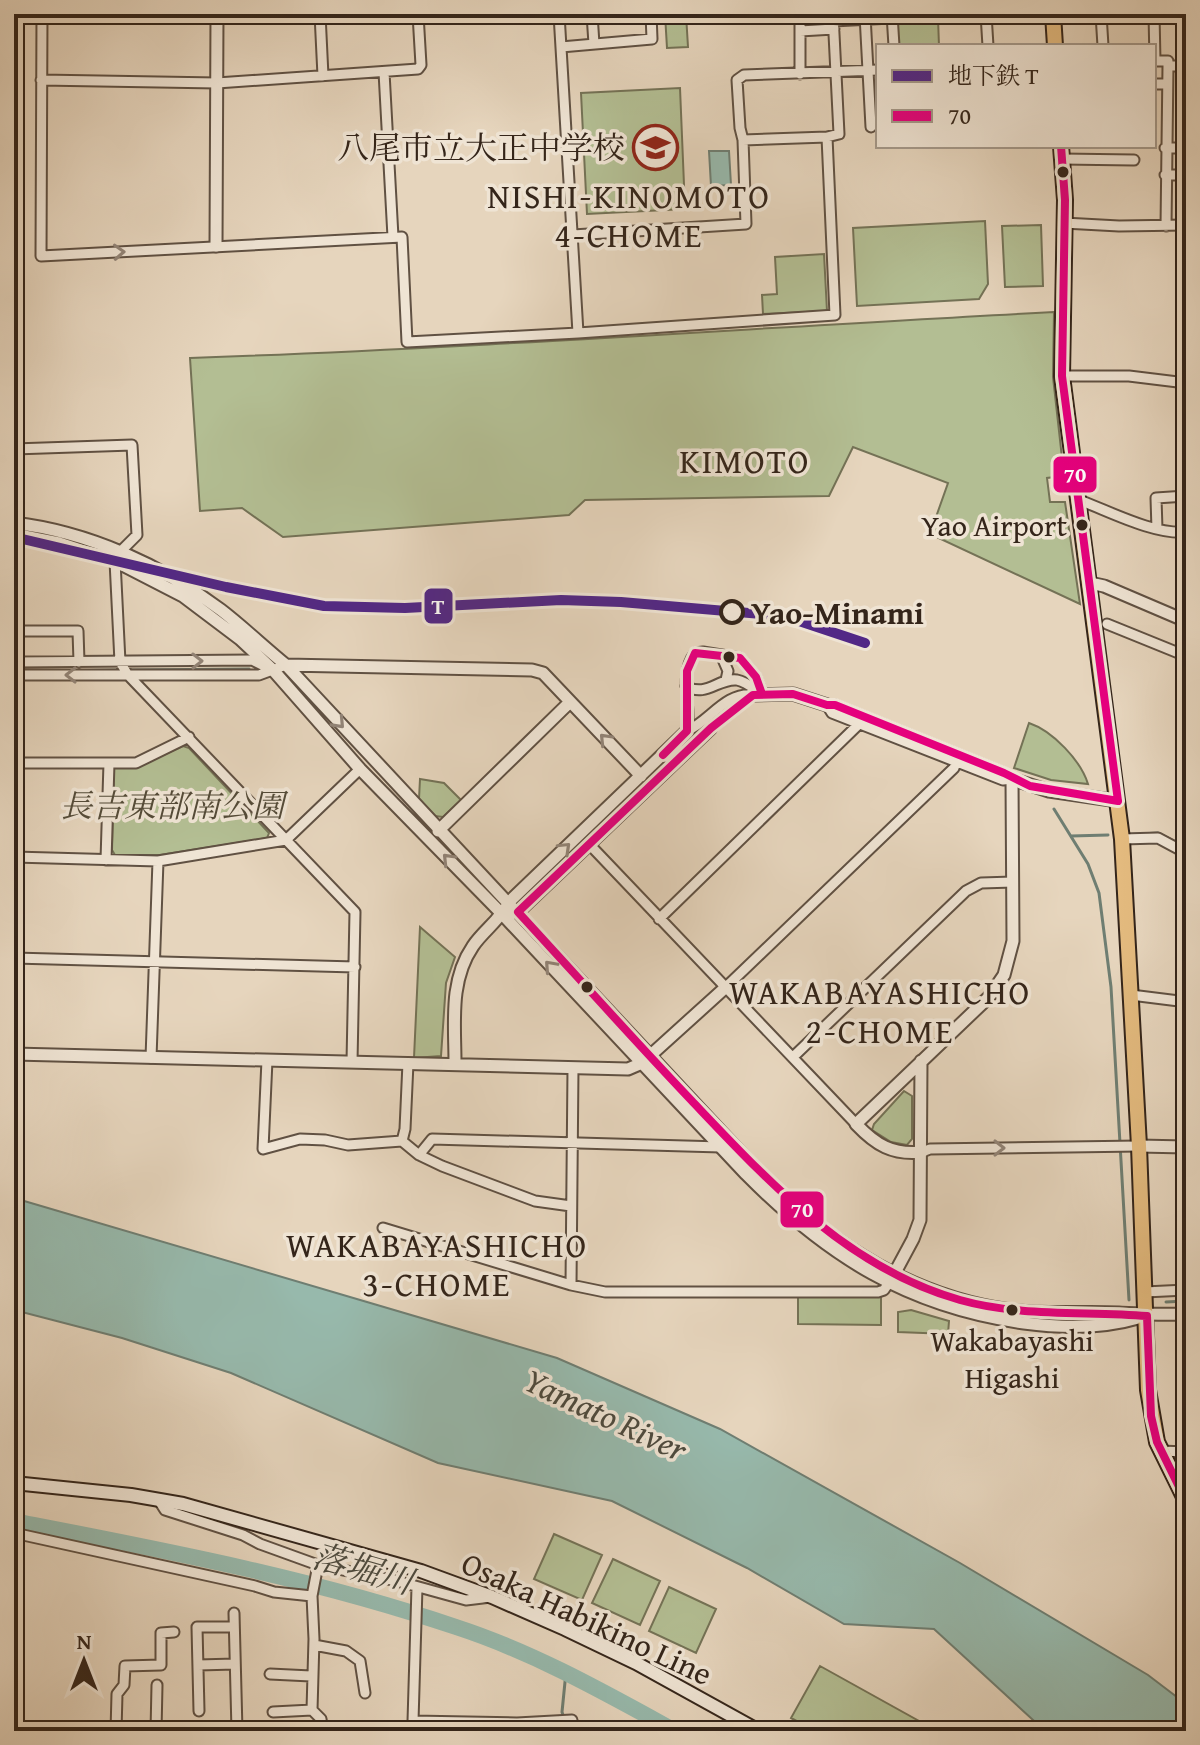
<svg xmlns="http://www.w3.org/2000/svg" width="1200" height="1745" font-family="'Gentium Book Plus','Noto Serif JP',serif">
	<rect width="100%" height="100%" fill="#e6d5bd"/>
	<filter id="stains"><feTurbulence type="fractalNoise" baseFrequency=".0025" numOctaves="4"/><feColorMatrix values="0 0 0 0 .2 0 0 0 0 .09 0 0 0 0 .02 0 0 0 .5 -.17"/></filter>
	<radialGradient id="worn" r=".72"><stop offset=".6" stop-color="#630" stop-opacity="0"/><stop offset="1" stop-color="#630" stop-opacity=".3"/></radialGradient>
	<path fill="#b3be93" stroke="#747256" stroke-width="2" d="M665,14H686L688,47L667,48Z
		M938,18L939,46H898L897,24L900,20Z
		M680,88L685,209L587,214L581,93Z
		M985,221L988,284L979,299L857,306L853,228Z
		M1041,225L1043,286L1005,287L1002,226Z
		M824,254L827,311L763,314L762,295L777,294L775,257Z
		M1054,312L1053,377L1064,476L1047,478L1050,502H1065L1080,604L930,534L948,483L853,447L829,496L585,500L569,515L283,537L242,508L200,511L190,358C478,348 766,327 1054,312Z
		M1029,723C1053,731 1081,761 1088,784L1051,780L1014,768Z
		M183,746L189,748L269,833L267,838L160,855H115L112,850L114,767H137Z
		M420,779L444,783L461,800L443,817L435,816L419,799Z
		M420,927L455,957L446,983L441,1056L414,1058Z
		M904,1091L912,1096V1139L907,1145L891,1142L872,1130L874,1124Z
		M881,1295V1325L798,1324V1297Z
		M911,1310L949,1321L948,1334L898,1332V1312Z
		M554,1534L602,1555L582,1600L534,1579Z
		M613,1559L660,1581L640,1625L592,1603Z
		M669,1587L716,1609L696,1653L649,1631Z
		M820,1666L937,1731H815L791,1718Z"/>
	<path fill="#97b9ac" stroke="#6f7e72" stroke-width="2" d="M709,151H729L731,185L711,186Z
		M14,1198L557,1358L720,1429L960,1563L1148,1675L1186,1704V1731H1045L934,1629L844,1624L747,1568L612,1501L438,1463L231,1373L122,1338L14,1310Z"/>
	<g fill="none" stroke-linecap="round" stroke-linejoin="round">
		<path stroke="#6f7e72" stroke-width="3" d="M129,670L249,669
			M57,671L121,670
			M1054,809L1088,864L1099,893L1111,987L1129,1300
			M1141,834L1158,833L1186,847
			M1071,836L1108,835
			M1166,1302L1186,1301
			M566,1672L562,1712L568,1731"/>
		<path stroke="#97b9ac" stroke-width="16" d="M14,1521C163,1550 312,1578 456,1627C533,1652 604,1692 675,1731"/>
		<defs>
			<path id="minor" d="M42,14L41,256L402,237L407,342L578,333L835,315L827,137
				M147,14L217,16
				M320,14L323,76
				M559,14L578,333
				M592,14L594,44
				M800,14V74
				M892,14L894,46
				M986,14L988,46
				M1101,14L1103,46
				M1154,14L1155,61H1168V66H1186
				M865,15L871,127
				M833,21L969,14
				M800,31L834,29
				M561,47L652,39L651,14
				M384,72L393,237
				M41,80L217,83L418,69L421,65L418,14
				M1154,84H1167
				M743,140L827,137L839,134L833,14
				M1165,148H1186
				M1062,159L1134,160
				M1165,175H1186
				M1064,223L1119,226L1186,225
				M1166,226L1168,66
				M573,235L746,224L743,140L740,128L737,80L744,75L878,70
				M1062,376H1129L1186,383
				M14,449L132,445L137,535L121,551
				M1079,500C1109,511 1154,535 1186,532
				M1157,529L1156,498L1186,496
				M115,561L120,662L128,675L355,912L352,1062
				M1107,624L1186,656
				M14,631H78L79,662
				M721,655L728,671L726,680
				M14,662L252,660L266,667
				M14,675H259L286,665
				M686,686C706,698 718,678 737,680C747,682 754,689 762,694
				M827,705L832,713L1003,780L1012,779
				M827,705H835L1004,773L1012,779
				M711,728L750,697
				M687,731C692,706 678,675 695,653L703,652L740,658L756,677L762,694
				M687,731C710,721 725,692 753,695
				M14,763H136L189,737
				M1122,839L1158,838L1186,853
				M590,845L856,1124
				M14,857L158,861L286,840L360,769
				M106,860L109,763
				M659,919L859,724
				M14,958L355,967
				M726,987L954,768L959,755
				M1131,995L1179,1001L1186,1005
				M793,1057L966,891L981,883L1013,882
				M151,1058L158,861
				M267,1060L263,1149L300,1139L325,1140L348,1145L402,1141L405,1129L408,1063
				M402,1141L419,1155L442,1166L535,1201L571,1206
				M922,1152L930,1149L1139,1146
				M419,1155L432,1139L721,1147
				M383,1228L571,1285L605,1292H878L884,1290L888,1284
				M571,1285L573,1068
				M1145,1292L1186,1290
				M1161,1451L1186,1452
				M158,1499L165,1510L243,1535L260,1544L318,1565L397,1581L466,1600L491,1597
				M14,1533L255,1586L274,1592L312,1596
				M318,1565L312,1596L314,1639L312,1710L321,1719L323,1731
				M234,1613L237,1731
				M314,1645L346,1651L360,1661L365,1693
				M198,1665L235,1664
				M270,1674L311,1676
				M199,1711L197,1627H234
				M273,1712L312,1710
				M413,1721L417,1587
				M116,1731L117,1694L124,1685L125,1666L161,1665V1633L174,1632
				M156,1731L157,1685
				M409,1731L413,1721L517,1723L572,1720"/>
			<path id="tertiary" d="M216,246L217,14
				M14,523C89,532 161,565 221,610C243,627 264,647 286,665L767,1181C835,1246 914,1297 1010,1310C1046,1315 1082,1311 1119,1313C1142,1314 1163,1315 1186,1314
				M14,534L59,543L115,561L183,596L240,639L273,670L360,769L503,915L746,1174C827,1256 908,1307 1024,1323C1062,1328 1101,1329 1138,1318
				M1090,583L1104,586L1186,621
				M286,665L532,670L543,673L641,776
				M753,695L793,694L827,705
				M438,831L570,702
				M513,913L518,912L711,728
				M14,1054L628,1069L642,1063L726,987
				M455,1063C455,1023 449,981 473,946C484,930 500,920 509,902L687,731
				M1139,1146L1186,1147
				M922,1152C892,1155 876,1145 856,1124L989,997L1004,975L1013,941L1012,779L1049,791L1118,801
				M891,1280L913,1239L920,1220L921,1061"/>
			<path id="secondary" d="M14,1483L131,1495L183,1504L421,1571L492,1597L565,1629L636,1663L759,1731"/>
			<path id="primary" d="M1053,14L1055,46
				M1061,146L1065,200L1062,376L1122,839L1139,1146L1148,1390L1157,1442L1186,1501"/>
		</defs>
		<use href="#minor" stroke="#605143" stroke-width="13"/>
		<use href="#tertiary" stroke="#605143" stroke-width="15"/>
		<use href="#secondary" stroke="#34251a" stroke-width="16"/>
		<use href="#primary" stroke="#34251a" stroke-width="18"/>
		<use href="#minor" stroke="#efe4d4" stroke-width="9"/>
		<use href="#tertiary" stroke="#efe4d4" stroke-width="11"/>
		<use href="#secondary" stroke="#efe4d4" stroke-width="12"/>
		<use href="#primary" stroke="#e3ba7e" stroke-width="14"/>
		<defs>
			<path id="bus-1" d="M1061,146L1065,200L1062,376L1118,801
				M663,755L687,731V671L695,653L740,658L756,677L762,694
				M1118,801L1030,786L1004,773L835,705H827L793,694L753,695L711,728L518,912C576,975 632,1038 691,1100C769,1182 847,1268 960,1300C1020,1317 1085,1311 1147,1316
				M1147,1316L1151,1416L1157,1442L1186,1501"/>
		</defs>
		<use href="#bus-1" stroke="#efe4d4" stroke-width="14"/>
		<use href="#bus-1" stroke="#e5007d" stroke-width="8"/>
		<defs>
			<path id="metro-1" d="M14,537L226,587L324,606L405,608L561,600L621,602L784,616L865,643"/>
		</defs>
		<use href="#metro-1" stroke="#efe4d4" stroke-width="16"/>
		<use href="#metro-1" stroke="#522886" stroke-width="10"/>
	</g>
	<defs><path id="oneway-chevron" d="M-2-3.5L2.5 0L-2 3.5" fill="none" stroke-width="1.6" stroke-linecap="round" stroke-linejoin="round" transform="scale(2)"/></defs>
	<g stroke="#928477">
		<use href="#oneway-chevron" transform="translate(119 252) rotate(-3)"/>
		<use href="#oneway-chevron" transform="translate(197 661) rotate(-1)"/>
		<use href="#oneway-chevron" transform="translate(71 675) rotate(180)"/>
		<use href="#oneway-chevron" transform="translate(339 723) rotate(47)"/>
		<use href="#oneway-chevron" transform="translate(605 739) rotate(-134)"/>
		<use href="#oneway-chevron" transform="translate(565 848) rotate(-44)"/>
		<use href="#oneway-chevron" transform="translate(448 859) rotate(-134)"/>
		<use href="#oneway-chevron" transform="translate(550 966) rotate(-132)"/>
		<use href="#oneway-chevron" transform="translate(999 1148)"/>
	</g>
	<defs>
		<symbol id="school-ring" viewBox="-11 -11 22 22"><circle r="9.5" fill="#efe4d4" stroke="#8f2418" stroke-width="1.5"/><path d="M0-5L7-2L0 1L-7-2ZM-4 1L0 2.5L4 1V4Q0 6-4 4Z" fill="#8f2418"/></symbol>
	</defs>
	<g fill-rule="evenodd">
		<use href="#school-ring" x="630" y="122" width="51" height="51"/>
	</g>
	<g fill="#34251a" stroke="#efe4d4" stroke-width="3">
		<circle cx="1063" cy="172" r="7"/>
		<circle cx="1082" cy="525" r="7"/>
		<circle cx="729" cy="657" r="7"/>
		<circle cx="587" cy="987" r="7"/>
		<circle cx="1012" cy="1310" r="7"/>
	</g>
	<circle fill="#efe4d4" stroke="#34251a" stroke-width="4" cx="732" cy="612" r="11"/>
	<g text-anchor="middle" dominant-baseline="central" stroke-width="7" stroke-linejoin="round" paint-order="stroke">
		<g font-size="30" fill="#34251a" stroke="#efe4d4" text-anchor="end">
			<text x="1067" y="525">Yao Airport</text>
			<text x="1012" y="1340" text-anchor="middle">Wakabayashi<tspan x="1012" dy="37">Higashi</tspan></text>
		</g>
		<g font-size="32" fill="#34251a" stroke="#efe4d4" text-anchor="end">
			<text x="625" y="147">八尾市立大正中学校</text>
		</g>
		<g font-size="32" font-weight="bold" fill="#34251a" stroke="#efe4d4" text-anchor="start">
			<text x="751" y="612">Yao-Minami</text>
		</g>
		<g font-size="32" font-style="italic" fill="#544b38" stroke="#efe4d4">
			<text x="172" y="805">長吉東部南公園</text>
		</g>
		<g font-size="32" fill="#34251a" stroke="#efe4d4">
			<text transform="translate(587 1618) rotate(25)">Osaka Habikino Line</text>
		</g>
		<g font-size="34" letter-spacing="2" fill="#34251a" stroke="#efe4d4">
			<text x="629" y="195">NISHI-KINOMOTO<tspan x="629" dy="39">4-CHOME</tspan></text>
			<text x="745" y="460">KIMOTO</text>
			<text x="880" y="991">WAKABAYASHICHO<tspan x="880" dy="39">2-CHOME</tspan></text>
			<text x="437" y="1244">WAKABAYASHICHO<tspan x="437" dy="39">3-CHOME</tspan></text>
		</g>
		<g font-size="34" font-style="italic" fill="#4d4a3e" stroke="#efe4d4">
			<text transform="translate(606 1414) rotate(25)">Yamato River</text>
			<text transform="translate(363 1568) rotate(16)">落堀川</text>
		</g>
	</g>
	<g stroke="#efe4d4" stroke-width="3">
		<rect x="1052" y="455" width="46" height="39" rx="8" fill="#e5007d"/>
		<rect x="423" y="587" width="31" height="38" rx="8" fill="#522886"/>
		<rect x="779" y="1190" width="46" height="39" rx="8" fill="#e5007d"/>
	</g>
	<g font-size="22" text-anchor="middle" font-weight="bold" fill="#fff">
		<text x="1075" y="482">70</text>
		<text x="438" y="614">T</text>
		<text x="802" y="1217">70</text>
	</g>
	<rect width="1200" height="1745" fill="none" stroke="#e6d5bd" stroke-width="48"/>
	<rect x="16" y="16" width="1168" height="1713" fill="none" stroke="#34251a" stroke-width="4"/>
	<rect x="24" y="24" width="1152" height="1697" fill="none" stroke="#34251a" stroke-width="2"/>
	<rect x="876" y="44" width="280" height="104" fill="#efe4d4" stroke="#a4988a" stroke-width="2"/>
	<rect x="892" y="70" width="40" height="12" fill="#522886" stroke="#a4988a" stroke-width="2"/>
	<text x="948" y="84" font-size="24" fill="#34251a">地下鉄 T</text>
	<rect x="892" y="110" width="40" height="12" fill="#e5007d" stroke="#a4988a" stroke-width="2"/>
	<text x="948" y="124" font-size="24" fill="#34251a">70</text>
	<g transform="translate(84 1661)" stroke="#efe4d4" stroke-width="6" paint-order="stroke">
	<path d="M0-6L14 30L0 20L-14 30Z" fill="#34251a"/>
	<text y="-12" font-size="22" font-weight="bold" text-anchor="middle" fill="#34251a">N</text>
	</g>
	<rect width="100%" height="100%" filter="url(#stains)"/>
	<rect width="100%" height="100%" fill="url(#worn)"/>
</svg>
